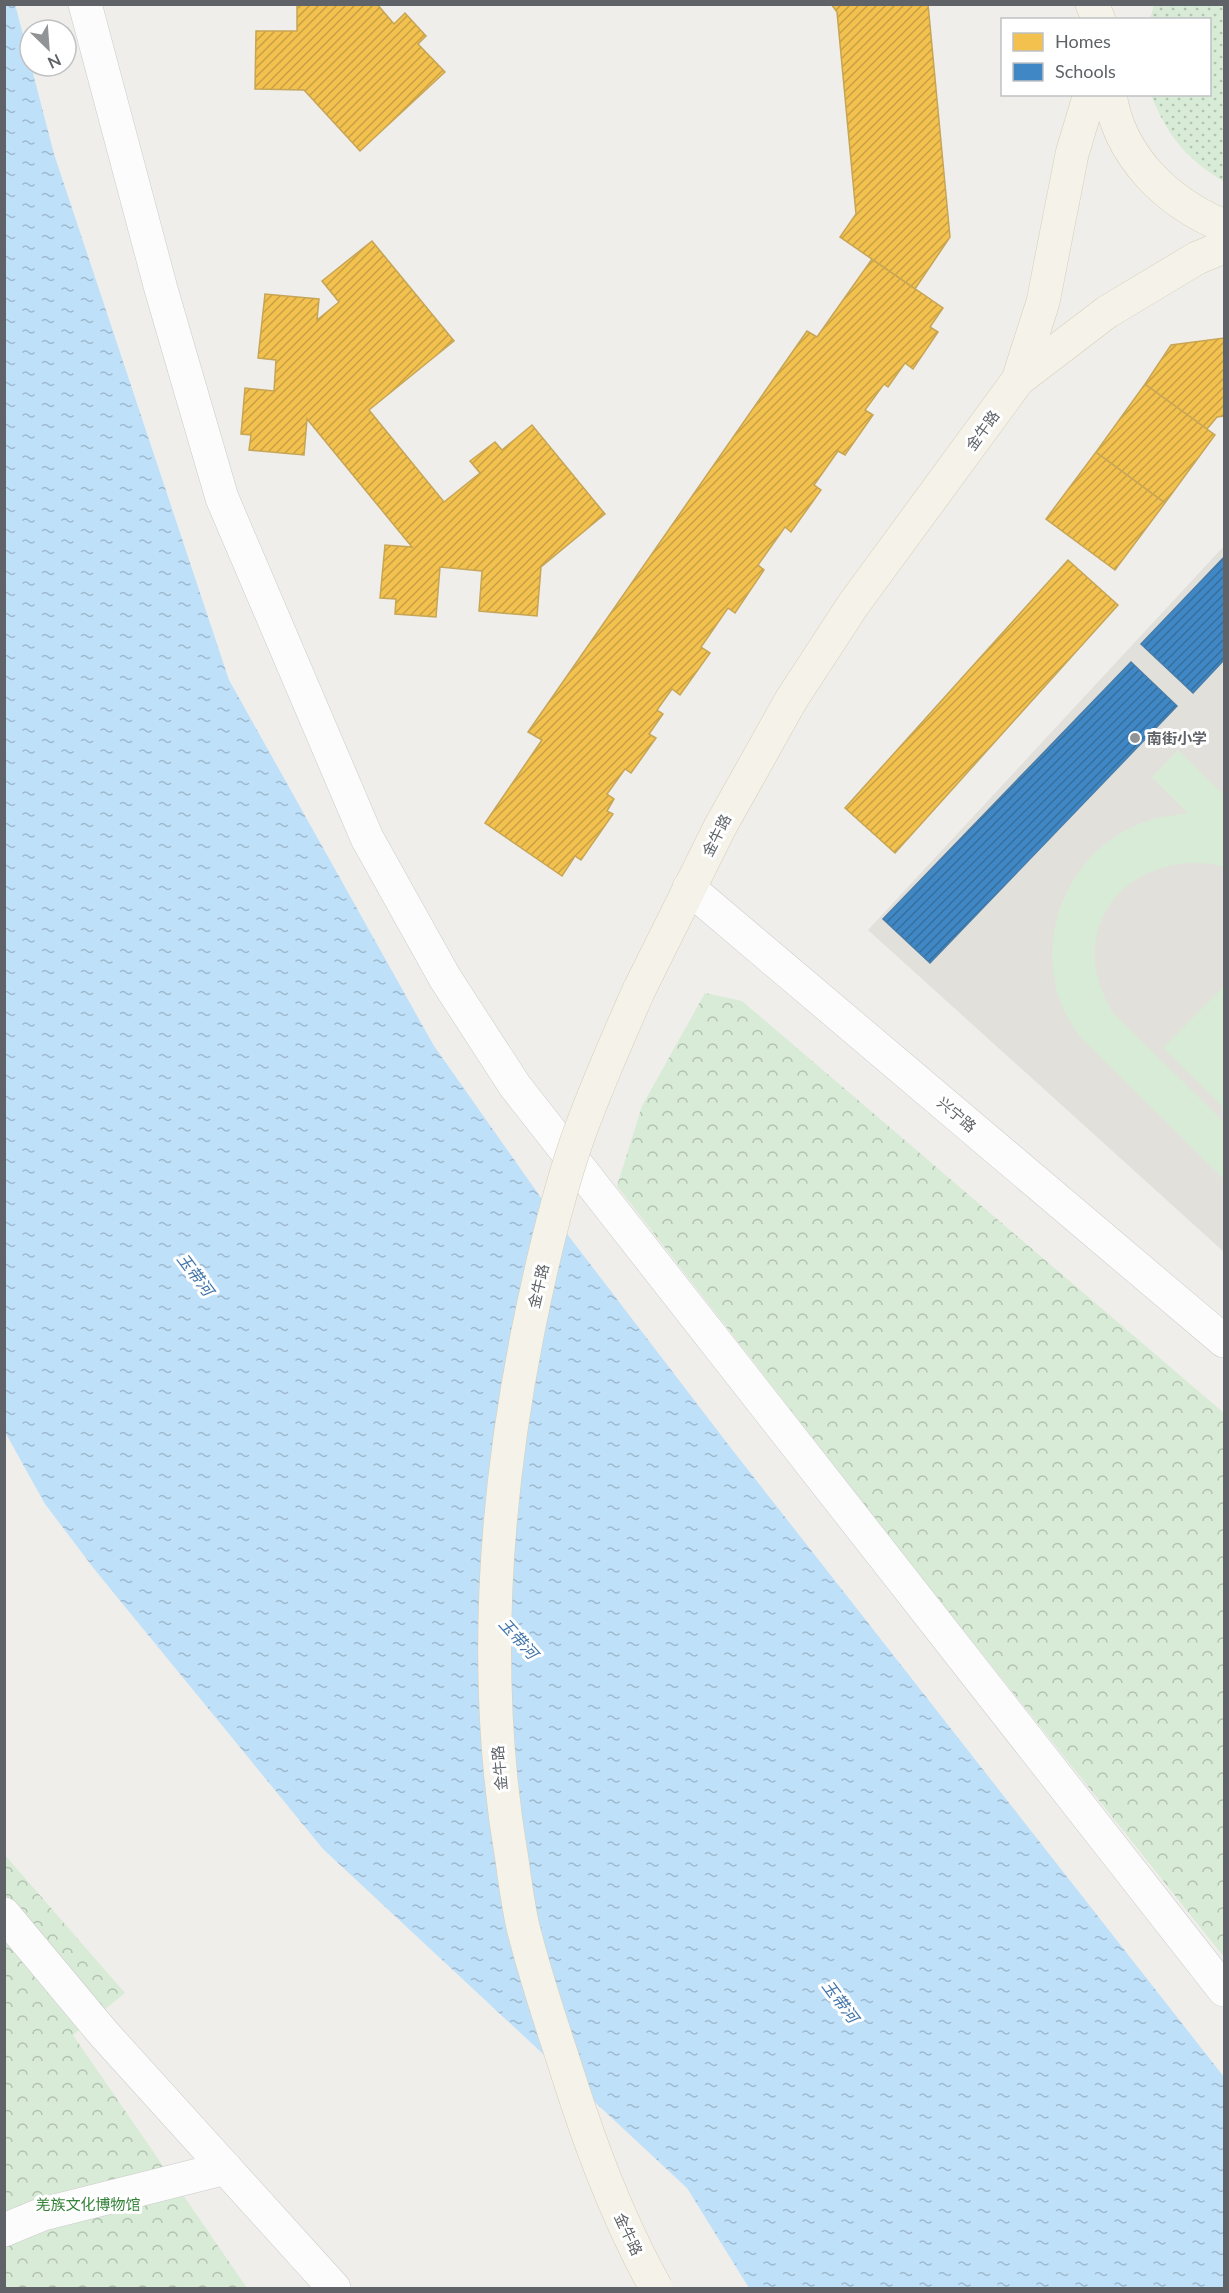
<svg xmlns="http://www.w3.org/2000/svg" width="1229" height="2293" font-family="Lato,'Noto Sans SC',sans-serif">
	<defs>
		<pattern id="grass-dots" width="8" height="8" patternUnits="userSpaceOnUse" patternTransform="scale(1.5)"><rect width="8" height="8" fill="#d8ebd6"/><path d="M2 2h.1M6 6h.1" fill="none" stroke="#b2c2b1" stroke-width="1.8" stroke-linecap="round"/></pattern>
		<pattern id="forest-crowns" width="20" height="18" patternUnits="userSpaceOnUse" patternTransform="scale(1.5)"><rect width="20" height="18" fill="#d8ebd6"/><path d="M2 6a3 3 0 1 1 6 0M12 15a3 3 0 1 1 6 0" fill="none" stroke="#b2c2b1"/></pattern>
		<pattern id="water-ripples" width="26" height="14" patternUnits="userSpaceOnUse" patternTransform="scale(1.5)"><rect width="26" height="14" fill="#bfe0f9"/><path d="M2 4q2-2 4 0t4 0M15 11q2-2 4 0t4 0" fill="none" stroke="#9eb9cd"/></pattern>
		<pattern id="homes-hatch" width="6" height="6" patternUnits="userSpaceOnUse" patternTransform="scale(1.5)"><rect width="6" height="6" fill="#f2c14e"/><path d="M-1 1l2-2M0 6l6-6M5 7l2-2" fill="none" stroke="#c7a045"/></pattern>
		<pattern id="schools-hatch" width="6" height="6" patternUnits="userSpaceOnUse" patternTransform="scale(1.5)"><rect width="6" height="6" fill="#3f88c5"/><path d="M-1 1l2-2M0 6l6-6M5 7l2-2" fill="none" stroke="#366e9c"/></pattern>
	</defs>
	<rect width="100%" height="100%" fill="#efeeea"/>
	<path fill="#e2e0da" d="M1224,546V1252L868,930Z"/>
	<path fill="url(#grass-dots)" d="M1154,5H1224V182C1186,158 1168,137 1151,95L1210,94V20L1150,19Z"/>
	<path fill="url(#forest-crowns)" d="M705,993L742,1001L1224,1413V1957L913,1567L617,1186L642,1106Z
		M4,1854L125,1993L73,2035L247,2288H5Z"/>
	<path fill="#d8ebd6" d="M1178,750L1224,795V867C1157,849 1084,895 1096,970C1099,986 1105,999 1113,1013L1224,1122V1179L1079,1036C1068,1019 1058,1002 1055,982C1042,917 1077,849 1139,824C1155,817 1172,816 1188,813L1152,777Z
		M1224,986V1108L1163,1048Z"/>
	<path fill="url(#water-ripples)" d="M15,4L54,154L229,680L434,1046L561,1226L727,1443L1224,2077V2288H749L687,2188L323,1849L95,1570L45,1504L5,1432L4,5Z"/>
	<path fill="url(#homes-hatch)" stroke="#c6a556" stroke-width="1.5" d="M297,4H377L394,24L405,13L426,36L418,44L445,72L360,151L304,90L255,89L256,31H297Z
		M831,4H928L950,237L915,289L840,237L856,214L837,12Z
		M372,241L454,341L369,410L444,502L480,473L470,461L495,442L502,450L532,425L605,514L541,567L537,616L479,611L482,571L440,567L436,617L395,614L396,599L380,598L385,545L412,547L307,419L304,455L249,450L251,435L241,434L245,388L274,391L276,360L258,358L265,294L319,299L317,320L339,302L322,281Z
		M872,259L943,308L930,327L938,332L913,369L905,363L888,387L884,384L865,410L873,415L845,455L838,451L814,485L821,490L791,532L785,527L758,565L764,570L735,613L728,608L701,647L710,653L680,695L672,689L657,710L663,714L649,734L656,738L631,773L625,769L607,794L614,799L607,811L613,814L581,860L575,856L562,876L485,823L542,740L528,732L807,331L817,337Z
		M1224,338V416L1217,417L1207,429L1145,384L1171,345Z
		M1145,384L1215,435L1165,503L1096,452Z
		M1096,452L1165,503L1115,570L1046,519Z
		M1068,560L1118,605L895,853L845,808Z"/>
	<path fill="url(#schools-hatch)" stroke="#497da9" stroke-width="1.5" d="M1224,557V660L1193,693L1141,644Z
		M1131,662L1177,706L930,963L883,919Z"/>
	<g fill="none" stroke-linecap="round" stroke-linejoin="round">
		<defs>
			<path id="minor" d="M85,4L161,289L222,498L367,838L445,978L515,1086L1224,1990
				M689,888L1224,1341
				M4,1914L104,2034L334,2288
				M4,2230L43,2214L226,2168"/>
			<path id="major" d="M1092,4L1099,20
				M1110,94C1119,157 1168,203 1224,226
				M1018,380L1043,302L1072,154L1090,94
				M639,990L720,827L791,700L853,605L1018,380L1107,312L1197,258L1224,247"/>
		</defs>
		<use href="#minor" stroke="#cbcccc" stroke-width="34"/>
		<use href="#major" stroke="#d7ceb8" stroke-width="34"/>
		<use href="#minor" stroke="#fdfcfc" stroke-width="33"/>
		<use href="#major" stroke="#f4f2e9" stroke-width="33"/>
		<defs>
			<path id="major-bridge" d="M639,990C617,1040 595,1089 577,1140C555,1204 540,1271 527,1336C493,1509 482,1686 512,1860C515,1882 518,1905 523,1927C534,1971 548,2014 562,2056C587,2136 615,2214 656,2288"/>
		</defs>
		<use href="#major-bridge" stroke="#d7ceb8" stroke-width="34" stroke-linecap="butt"/>
		<use href="#major-bridge" stroke="#f4f2e9" stroke-width="33"/>
	</g>
	<circle fill="#919496" stroke="#fff" stroke-width="2" cx="1135" cy="738" r="6"/>
	<g text-anchor="middle" dominant-baseline="central" stroke-width="6" stroke-linejoin="round" paint-order="stroke">
		<g font-size="15" fill="#5f6368" stroke="#fff">
			<text transform="translate(982 430) rotate(-54)">金牛路</text>
			<text transform="translate(716 835) rotate(-63)">金牛路</text>
			<text transform="translate(957 1114) rotate(40)">兴宁路</text>
			<text transform="translate(538 1286) rotate(-77)">金牛路</text>
			<text transform="translate(499 1768) rotate(-95)">金牛路</text>
			<text transform="translate(629 2234) rotate(65)">金牛路</text>
		</g>
		<g font-size="15" font-weight="bold" fill="#5f6368" stroke="#fff" text-anchor="start">
			<text x="1147" y="738">南街小学</text>
		</g>
		<g font-size="15" fill="#348238" stroke="#fff">
			<text x="88" y="2204">羌族文化博物馆</text>
		</g>
		<g font-size="16" font-style="italic" fill="#4174aa" stroke="#fff">
			<text transform="translate(196 1274) rotate(53)">玉带河</text>
			<text transform="translate(519 1638) rotate(48)">玉带河</text>
			<text transform="translate(841 2001) rotate(53)">玉带河</text>
		</g>
	</g>
	<rect width="1229" height="2293" fill="none" stroke="#5f6368" stroke-width="12"/>
	<rect x="1001" y="18" width="210" height="78" fill="#ffffff" stroke="#bfc1c3" stroke-width="1.5"/>
	<rect x="1013" y="33" width="30" height="18" fill="#f2c14e" stroke="#bfc1c3" stroke-width="1.5"/>
	<text x="1055" y="48" font-size="18" fill="#5f6368">Homes</text>
	<rect x="1013" y="63" width="30" height="18" fill="#3f88c5" stroke="#bfc1c3" stroke-width="1.5"/>
	<text x="1055" y="78" font-size="18" fill="#5f6368">Schools</text>
	<g transform="translate(48 48) rotate(155)"><circle r="28" fill="#ffffff" stroke="#bfc1c3" stroke-width="1.5"/>
	<path d="M0-4.5L10 22L0 15L-10 22Z" fill="#919496"/>
	<text y="-9" font-size="16" font-weight="bold" text-anchor="middle" fill="#5f6368">N</text>
	</g>
</svg>
